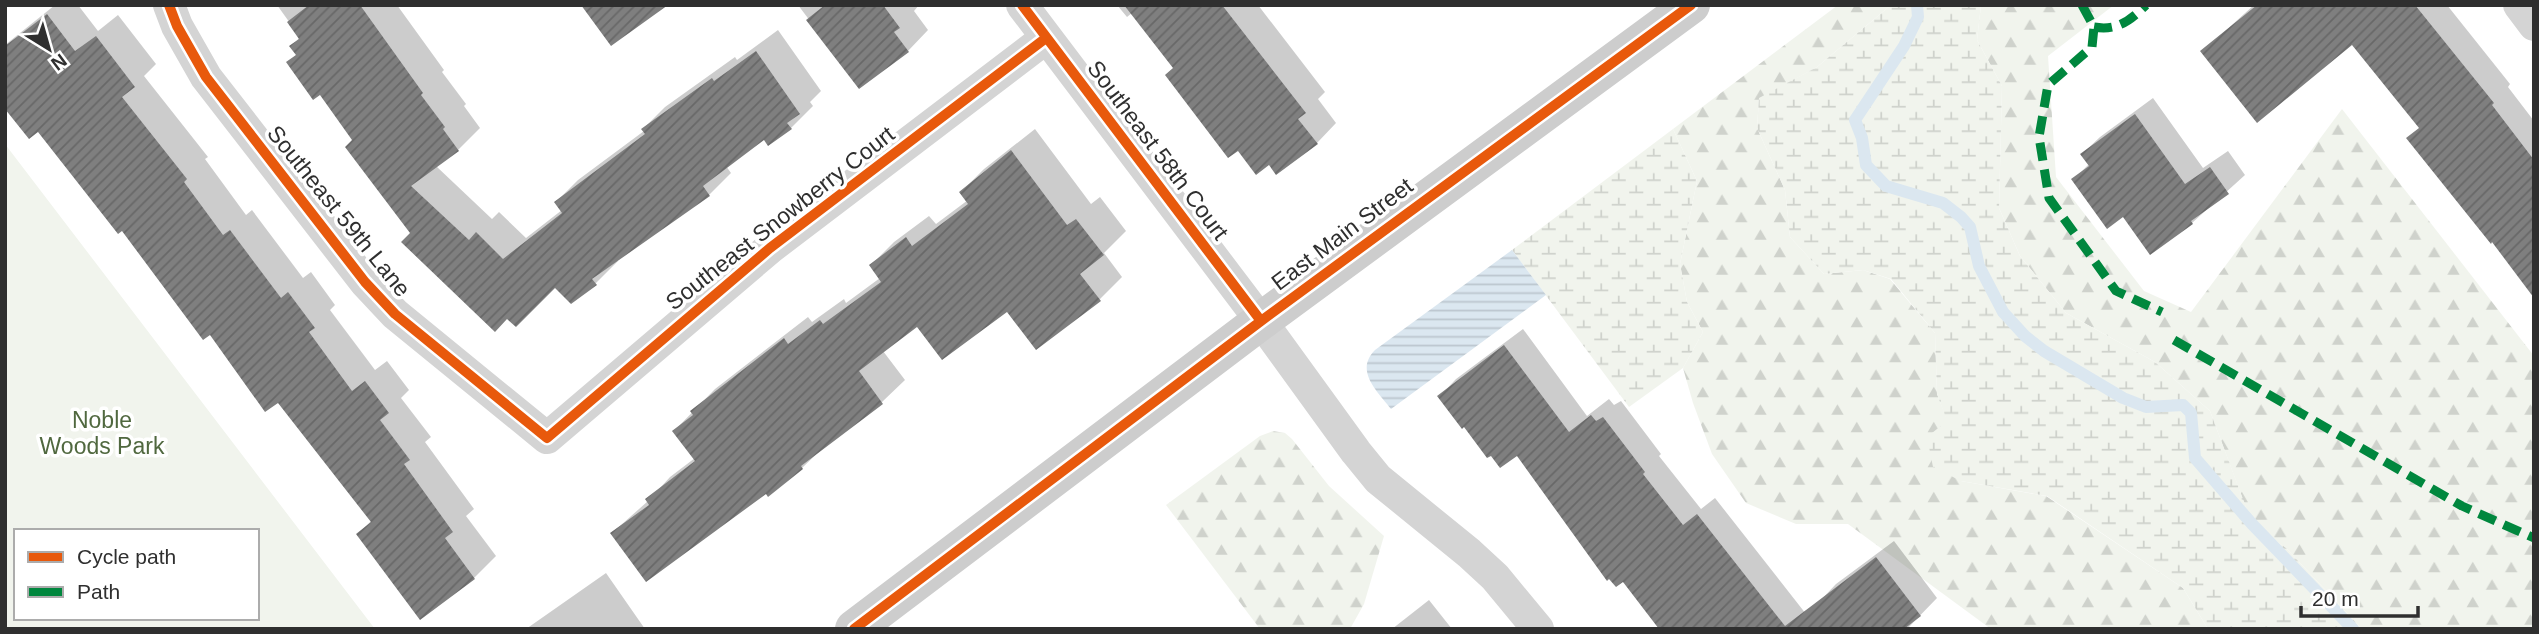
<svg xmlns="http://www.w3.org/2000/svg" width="2539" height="634" font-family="Helvetica,sans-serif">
	<defs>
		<pattern id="forest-firs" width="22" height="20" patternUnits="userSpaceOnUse" patternTransform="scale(1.75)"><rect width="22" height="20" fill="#f1f4ed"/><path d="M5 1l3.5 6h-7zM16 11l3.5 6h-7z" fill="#cfd2cc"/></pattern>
		<pattern id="wetland-marsh" width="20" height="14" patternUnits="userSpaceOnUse" patternTransform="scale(1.75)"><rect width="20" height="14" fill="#f1f4ed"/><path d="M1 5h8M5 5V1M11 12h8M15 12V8" fill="none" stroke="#cfd2cc"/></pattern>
		<pattern id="water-rules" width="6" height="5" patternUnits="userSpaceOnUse" patternTransform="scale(1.75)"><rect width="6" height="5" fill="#dbe7f0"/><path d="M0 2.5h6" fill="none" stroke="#bcc6ce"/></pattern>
		<pattern id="building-hatch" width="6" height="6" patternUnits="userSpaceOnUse" patternTransform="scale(1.75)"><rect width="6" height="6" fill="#7f7f7f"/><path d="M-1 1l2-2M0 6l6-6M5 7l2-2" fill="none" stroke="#686868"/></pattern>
	</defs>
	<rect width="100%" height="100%" fill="#fff"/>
	<path fill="url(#forest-firs)" d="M1838,5H1891L1817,67L1759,99L1757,128L1785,190L1790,237L1824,274L1863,270L1890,279L1935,333L1937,394L1948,422L1961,481L2046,496L2183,588L2208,629H1991L1848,524H1796L1746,503L1712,454L1693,403L1683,368L1703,332L1687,302L1680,264L1697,181L1673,129Z
		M1981,5H2114L2048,56L2056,177L2144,291L2191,312L2342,109L2534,356V629H2362L2286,548L2252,524L2210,411L2155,362L2066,313L2020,256L1999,208L2002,86L1977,40Z
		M1273,431L1285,433L1292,439L1329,486L1384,536L1364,604L1350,629H1260L1166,505L1260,436Z"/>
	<path fill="url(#wetland-marsh)" d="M1891,5H1981L1977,40L2002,86L1999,208L2020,256L2066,313L2155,362L2210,411L2252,523L2286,548L2362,629H2208L2183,588L2047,496L1961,481L1933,467L1927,437L1947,421L1937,394L1935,333L1891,279L1863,270L1824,274L1790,237L1785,190L1757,128L1759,98L1817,67Z
		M1673,129L1697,181L1680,264L1687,302L1703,332L1683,368L1629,407L1512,250Z"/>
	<path fill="#f1f4ed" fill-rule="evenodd" d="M5,144L375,629H5ZM16,531H257V618H16Z"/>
	<path fill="url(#water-rules)" d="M1512,250L1546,295L1391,409C1378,392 1354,371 1375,350Z"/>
	<path fill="#0003" d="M55,5H78L98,31L118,15L156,64L144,76L208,157L205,159L246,215L252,210L303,278L311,272L335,305L330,310L375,370L387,361L409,390L401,398L431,437L425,442L474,509L466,516L496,556L474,578L420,618L358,534L372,520L278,400L210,333L38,130L5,106V45Z
		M277,5H397L444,70L442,72L466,104L464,106L480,128L458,150L436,166L492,219L499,212L526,238L562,210L556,202L578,180L644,131L643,129L665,107L735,57L737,60L778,30L821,91L810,102L813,106L791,128L764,138L726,166L731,173L709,195L616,260L618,261L596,283L571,302L555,286L412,233L354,140L320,92L288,63L297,54L292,46L300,37Z
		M798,5H919L914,11L928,30L908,51L859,86Z
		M1117,5H1258L1325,92L1318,99L1336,123L1317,143L1175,67L1132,13L1127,17Z
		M2254,5H2447L2510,84L2508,87L2534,121V295L2420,127L2352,42L2203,51Z
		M2153,98L2203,168L2228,151L2245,175L2192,223L2150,253L2124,215L2074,179L2089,164L2082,154L2100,137Z
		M1035,129L1091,204L1100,197L1126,231L1104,253L1122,277L1099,300L1008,310L917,325L883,351L905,380L882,402L826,445L802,468L767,492L612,533L648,501L670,477L695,458L674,431L715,389L808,317L812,322L844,299L846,303L880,278L871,265L894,242L929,216L936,224L968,200L961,192L984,169Z
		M1523,329L1587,416L1609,399L1614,405L1621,401L1661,454L1659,456L1701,509L1715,498L1806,614L1791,629L1623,579L1517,454L1439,397L1456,379Z
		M1894,541L1937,598L1907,629H1839L1819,602L1836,584Z
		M606,573L645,629H526Z
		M1429,600L1452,629H1392Z"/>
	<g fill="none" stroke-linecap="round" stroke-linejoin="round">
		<path stroke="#dbe7f0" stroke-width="12" d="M1917,5L1918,17L1904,46L1855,120L1862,138L1866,165L1886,186L1943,203L1961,217L1970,227L1979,266L2003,312L2025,336L2044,351L2123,398L2146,407L2183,405L2191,413L2195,458L2252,524L2353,629"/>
	</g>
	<path fill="url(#building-hatch)" d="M309,5H360L423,93L421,95L445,127L443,129L459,151L411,186L469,240L476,232L503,259L562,213L554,202L645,134L641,129L712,78L714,81L756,51L800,114L787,123L792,129L768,146L764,140L703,186L710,196L592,279L597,285L571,304L555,288L516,327L507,319L495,332L401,242L410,233L345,147L352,140L320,95L313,100L286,62L296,55L289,46L299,39L287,22Z
		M581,5H668L611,46Z
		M825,5H883L900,28L894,32L909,52L859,89L806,20Z
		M1124,5H1222L1306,113L1298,119L1318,144L1276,175L1269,165L1256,175L1238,151L1228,158L1165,75L1173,68Z
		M2257,5H2415L2494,103L2492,105L2534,160V298L2492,242L2491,244L2406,138L2419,128L2352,45L2257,123L2200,51Z
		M47,14L75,51L96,36L135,87L122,97L187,179L184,182L223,235L230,230L281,298L288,292L315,328L309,332L352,391L365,381L389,413L380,420L410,460L404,464L453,532L445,538L475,579L420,620L356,534L371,522L278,403L265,412L210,335L203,340L122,231L118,234L38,132L29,139L5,109V46Z
		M2135,114L2185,184L2210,167L2229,194L2191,221L2193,224L2150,255L2123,217L2107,229L2071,179L2089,166L2080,154Z
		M1011,150L1067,225L1076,219L1104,255L1080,274L1101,301L1036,350L1007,312L942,360L917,327L859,371L883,404L801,466L803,469L768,497L766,494L646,582L610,533L649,505L645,499L695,461L672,431L693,415L690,411L784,338L788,344L820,320L823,324L881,282L869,265L906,237L912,246L968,204L959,192Z
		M1504,345L1569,432L1591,415L1596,421L1603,417L1645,472L1643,474L1683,525L1697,514L1785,626L1876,557L1921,616L1904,629H1659L1623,582L1616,587L1609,579L1607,581L1517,456L1500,468L1491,456L1487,458L1464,427L1462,429L1437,396Z"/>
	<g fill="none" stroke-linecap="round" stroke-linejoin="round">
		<path stroke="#d4d4d4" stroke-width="32" d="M169,5L177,26L206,77L365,282L395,314L547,438L770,248L1046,38
			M1022,5L1261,321L1356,452L1378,479L1469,553L1495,577L1538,629
			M2519,5L2534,25"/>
		<path stroke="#cdcdcd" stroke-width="38" d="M854,629L1261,321L1691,5"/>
		<path stroke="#00873e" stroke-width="9" stroke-dasharray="18 9" stroke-linecap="butt" d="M2082,5L2094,27L2092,47L2048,85L2039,137L2049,198L2116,291L2162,312
			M2094,27C2117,31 2130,21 2146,5
			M2174,340L2462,506L2534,538"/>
		<defs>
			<path id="cycleway" d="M169,5L177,26L206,77L365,282L395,314L547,438L770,248L1046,38
				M1022,5L1261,321
				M854,629L1261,321L1691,5"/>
		</defs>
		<use href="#cycleway" stroke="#fff" stroke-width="15"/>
		<use href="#cycleway" stroke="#e8590c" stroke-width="10"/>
	</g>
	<g text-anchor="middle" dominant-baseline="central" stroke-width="7" stroke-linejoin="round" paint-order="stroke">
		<g font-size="23" fill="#2f2f2f" stroke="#fff">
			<text transform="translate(1158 150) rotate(53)">Southeast 58th Court</text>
			<text transform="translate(339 211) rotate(51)">Southeast 59th Lane</text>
			<text transform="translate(780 218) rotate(-38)">Southeast Snowberry Court</text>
			<text transform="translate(1342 234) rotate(-37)">East Main Street</text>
		</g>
		<g font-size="23" fill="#50683f" stroke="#fff">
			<text x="102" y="420">Noble<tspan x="102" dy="26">Woods Park</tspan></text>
		</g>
	</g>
	<rect width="2539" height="634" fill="none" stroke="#2f2f2f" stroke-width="14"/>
	<rect x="14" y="529" width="245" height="91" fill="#ffffff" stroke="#acacac" stroke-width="2"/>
	<rect x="28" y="552" width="35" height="10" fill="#e8590c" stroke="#acacac" stroke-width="2"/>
	<text x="77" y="564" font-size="21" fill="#2f2f2f">Cycle path</text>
	<rect x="28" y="587" width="35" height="10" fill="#00873e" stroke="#acacac" stroke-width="2"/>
	<text x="77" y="599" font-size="21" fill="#2f2f2f">Path</text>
	<g transform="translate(49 49) rotate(143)" stroke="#ffffff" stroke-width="5" paint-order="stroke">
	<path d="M0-5L12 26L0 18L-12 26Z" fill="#2f2f2f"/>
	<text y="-10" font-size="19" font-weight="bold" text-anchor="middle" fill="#2f2f2f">N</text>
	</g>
	<path d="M2301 606v10h117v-10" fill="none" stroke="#2f2f2f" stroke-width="3.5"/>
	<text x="2312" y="606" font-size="21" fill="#2f2f2f" stroke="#ffffff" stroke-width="5" paint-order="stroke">20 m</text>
</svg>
